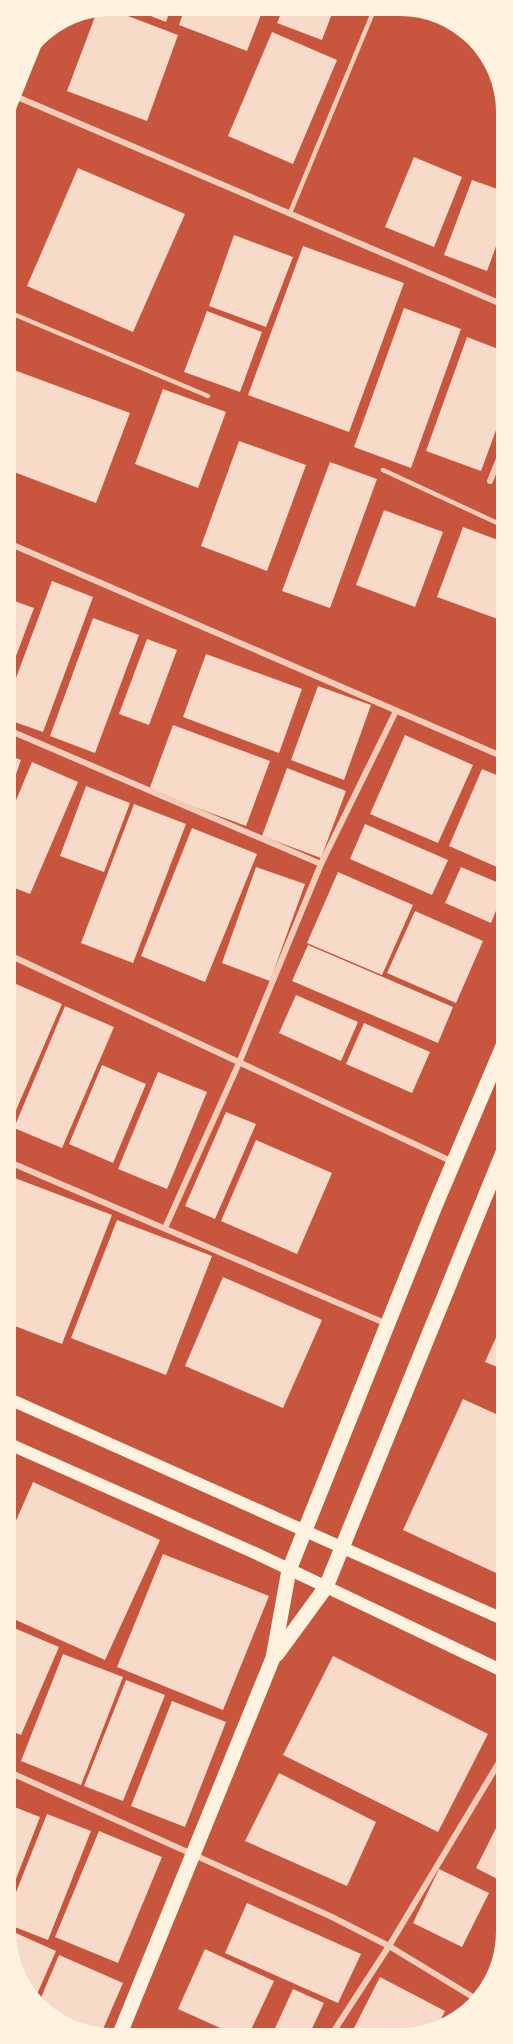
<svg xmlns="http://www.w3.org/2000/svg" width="513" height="2044" font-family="Mulish,sans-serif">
	<rect width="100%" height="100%" fill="#c8553d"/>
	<path fill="#f7dbc8" d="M282,11H333L322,40L277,23Z
		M262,12L247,51L179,25L183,13Z
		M120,13L178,35L147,121L67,91L96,14Z
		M143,13H169L166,22Z
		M272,32L337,60L293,164L228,136Z
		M414,157L462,177L434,247L385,227Z
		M78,168L185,214L133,332L27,286Z
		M472,180L506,192V219L487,271L444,255Z
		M234,235L293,257L266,327L209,306Z
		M303,246L404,283L349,432L248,395Z
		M506,253V272L499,269Z
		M404,308L461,329L411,468L354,447Z
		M207,311L262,332L240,392L184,372Z
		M467,337L506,352V403L481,471L426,451Z
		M6,367L130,413L96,503L6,469Z
		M163,389L226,412L198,488L135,464Z
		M239,441L306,465L267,571L201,546Z
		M330,462L377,479L330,608L282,591Z
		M384,510L443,532L415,607L356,585Z
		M463,527L506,543V622L437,597Z
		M52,581L93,597L43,732L6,719V705Z
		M6,598L34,608L7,680H6Z
		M93,618L139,635L95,753L50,736Z
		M147,639L177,650L149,725L119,714Z
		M206,654L302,689L279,753L183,717Z
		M318,686L371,705L344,780L291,760Z
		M173,725L270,761L246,826L149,790Z
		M405,735L473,765L438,843L370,814Z
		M6,754L21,760L7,799H6Z
		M32,762L78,782L30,894L7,885V822Z
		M287,768L346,791L321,858L262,836Z
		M482,769L506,779V871L449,846Z
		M86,786L130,803L104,872L60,856Z
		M134,804L186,824L133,963L81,943Z
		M365,824L448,860L432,895L350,859Z
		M192,828L257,854L205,982L141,956Z
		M256,867L305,884L270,981L222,963Z
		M461,867L506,886L491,923L445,903Z
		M338,872L413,905L382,975L307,943Z
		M415,911L483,941L456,1003L387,973Z
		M308,945L453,1007L438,1043L292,981Z
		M7,980L62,1004L7,1131Z
		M296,995L358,1022L341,1061L279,1033Z
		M65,1006L114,1027L62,1148L14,1128Z
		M364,1023L430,1052L412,1093L346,1064Z
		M102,1065L146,1084L113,1163L69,1144Z
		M158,1072L207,1092L167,1189L118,1169Z
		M226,1112L256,1124L215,1219L185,1206Z
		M256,1140L332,1173L297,1254L221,1221Z
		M7,1175L112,1215L62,1344L7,1323Z
		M117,1220L212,1256L166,1375L71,1338Z
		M223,1277L322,1320L283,1408L185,1366Z
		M507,1313V1371L485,1362Z
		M463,1399L507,1419V1578L403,1530Z
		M33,1482L160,1540L105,1660L7,1616V1541Z
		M163,1554L269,1596L223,1710L117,1667Z
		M7,1625L59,1647L21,1735L7,1729Z
		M63,1654L123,1677L81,1785L21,1761Z
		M333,1656L488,1734L438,1832L283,1755Z
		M126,1680L165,1695L123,1801L84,1786Z
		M172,1701L226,1722L185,1827L131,1806Z
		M279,1773L376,1822L347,1886L245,1841Z
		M7,1804L40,1817L7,1902Z
		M507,1806V1884L476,1868Z
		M47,1814L91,1831L48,1940L7,1924V1915Z
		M99,1831L162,1857L118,1963L55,1937Z
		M439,1869L489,1893L462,1947L413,1923Z
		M247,1903L361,1954L338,2003L225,1953Z
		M7,1929L56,1951L34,2001L7,1946Z
		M205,1949L274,1981L248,2036H238L178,2009Z
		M59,1955L123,1983L100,2036H91L37,2007Z
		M380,1977L445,2011L438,2025L415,2037H356L351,2034Z
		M293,1989L324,2003L308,2037H271Z"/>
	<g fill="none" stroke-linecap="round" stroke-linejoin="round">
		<path stroke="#f1ccb7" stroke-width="4.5" d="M290,213L374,10
			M6,311L208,396
			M383,470L506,527"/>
		<path stroke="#f1ccb7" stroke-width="6" d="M15,96L506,306
			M490,481L506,442
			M6,542L506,758
			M6,729L321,864
			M7,954L453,1162
			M7,1161L387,1324
			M493,1179L506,1185
			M165,1228L239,1063L321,864L396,711
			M7,1771L330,1916L389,1946L481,2002
			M330,2037L389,1946L507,1749"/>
		<path stroke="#fff3e0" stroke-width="12" d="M6,118L39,36
			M7,1398L507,1621
			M7,1443L255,1553L507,1673"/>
		<path stroke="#fff3e0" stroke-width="15" d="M277,1654L326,1587L506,1145
			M119,2036L273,1658L289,1570L435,1206L506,1039"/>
	</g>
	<path d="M0 0H513V2044H0ZM112 16H400A96 96 0 0 1 496 112V1932A96 96 0 0 1 400 2028H112A96 96 0 0 1 16 1932V112A96 96 0 0 1 112 16Z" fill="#fff3e0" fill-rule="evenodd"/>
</svg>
